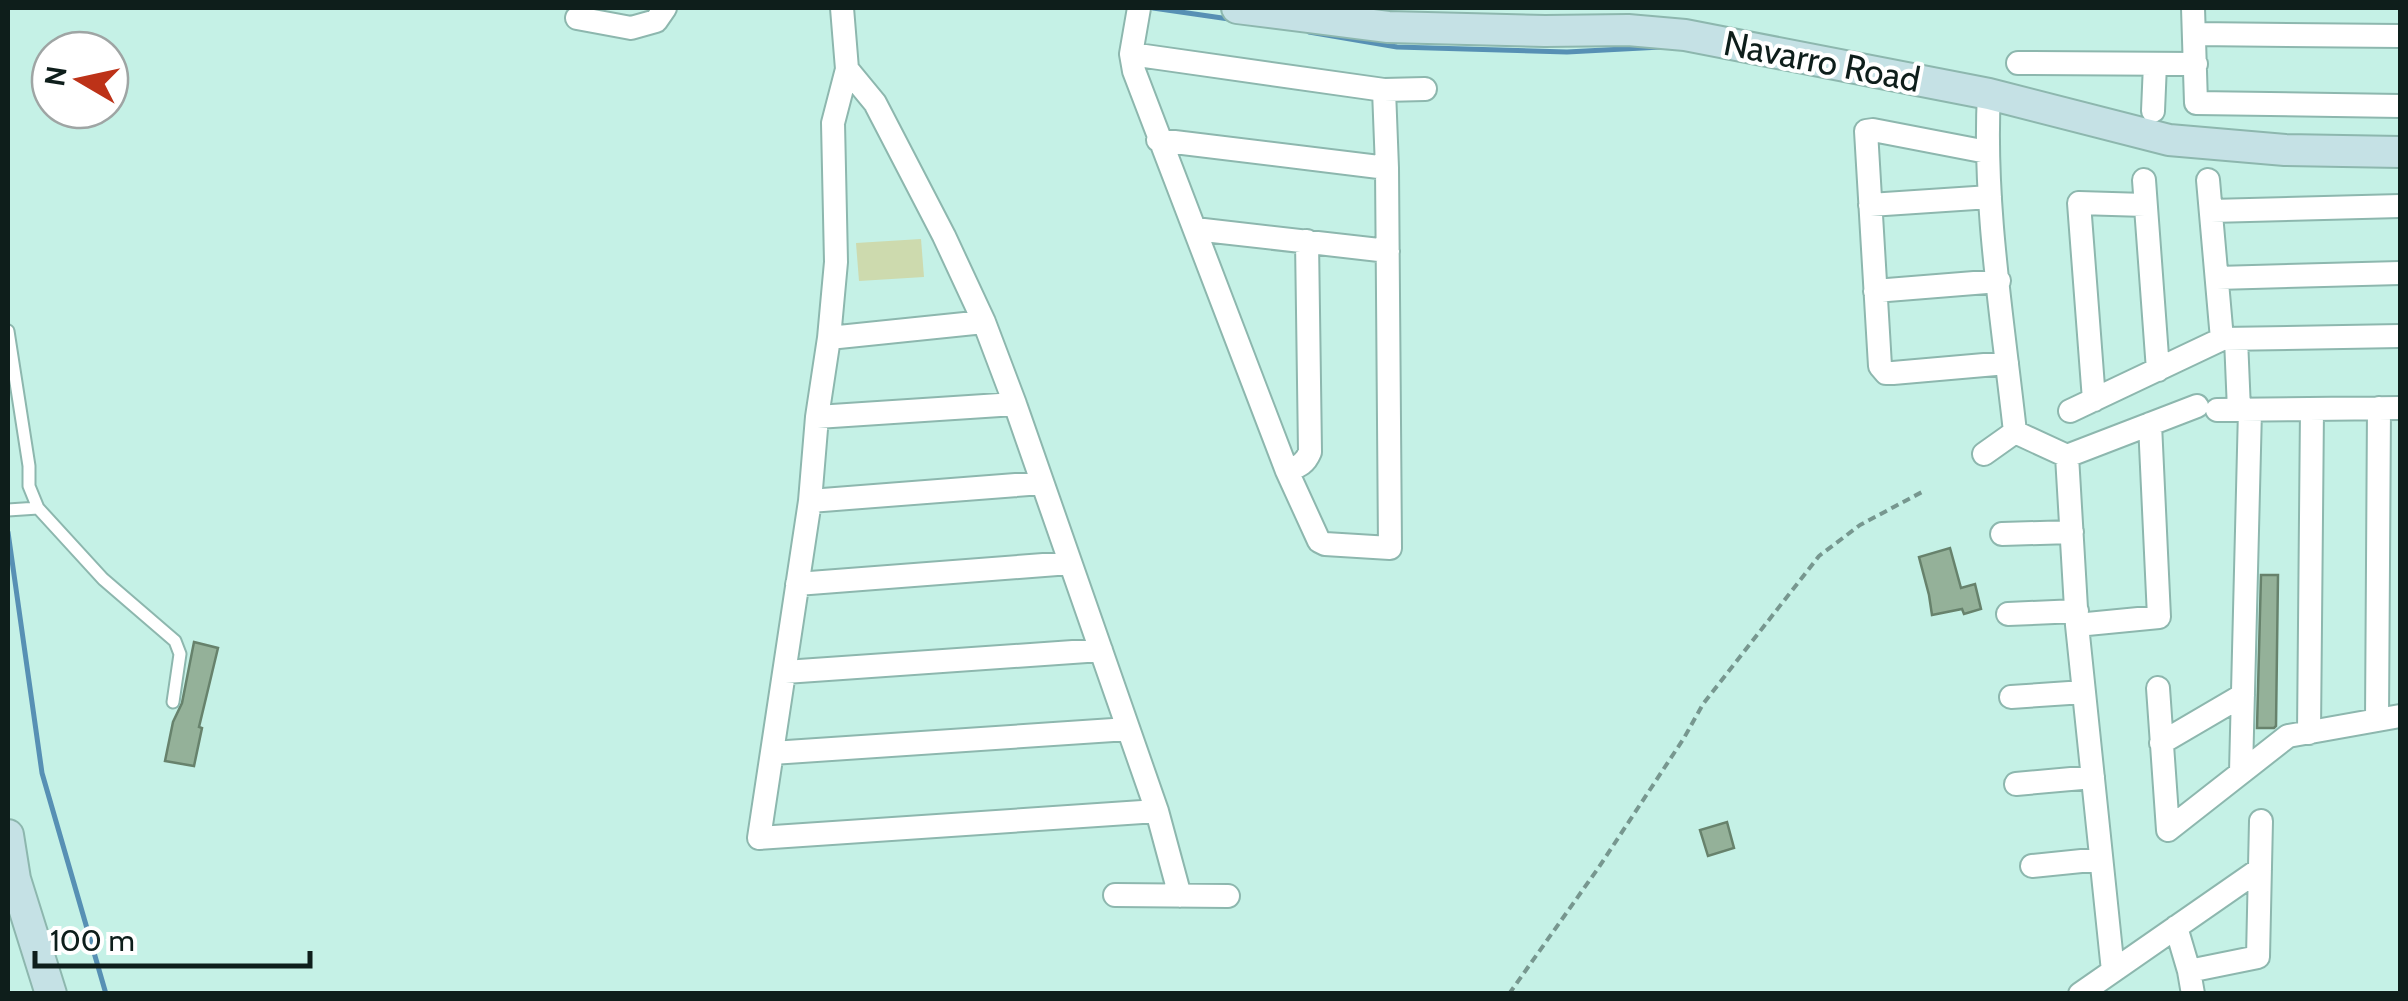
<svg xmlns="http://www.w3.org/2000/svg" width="2408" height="1001" font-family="Cabin,sans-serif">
	<rect width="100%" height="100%" fill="#c5f1e6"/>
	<path fill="#cddaae" d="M921,239L924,277L859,281L856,243Z"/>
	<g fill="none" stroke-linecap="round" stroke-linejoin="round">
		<path stroke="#5790b4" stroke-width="5" d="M1153,8L1229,19
			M1309,32L1397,47L1567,52L1661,47
			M8,532L42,773L106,994"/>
	</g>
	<path fill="#94b199" stroke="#67826c" stroke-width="2.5" d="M1950,548L1961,588L1975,584L1981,609L1964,614L1962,609L1932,615L1929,595L1919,557Z
		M2261,575H2278L2276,726L2274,728H2257Z
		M194,642L218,648L199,727L202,728L194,766L165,761L173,722L182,703Z
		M1727,822L1734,848L1708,856L1700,830Z"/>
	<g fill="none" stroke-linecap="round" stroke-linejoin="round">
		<defs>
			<path id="lane" d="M8,331L29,466V486L38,508
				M8,510L38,508L103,579L175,641L180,654L173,702"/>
			<path id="street" d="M842,8L847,69L833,123L836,262L829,338L817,417L810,501L759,838L1157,811
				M1139,8L1131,54L1134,71L1287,471L1319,541L1325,544L1390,548L1387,168L1384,90
				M2193,8L2196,103L2400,106
				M577,18L631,28L656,21L665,8
				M2194,34L2400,36
				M1131,54L1384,90L1425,89
				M2018,63L2196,64
				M847,69L875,103L944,236L984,322L1015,404L1157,811L1180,896
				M1989,94C1983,204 2003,322 2015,432L2067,456L2077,625L2113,971
				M2153,111L2155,64
				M1158,140L1387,168
				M1987,152L1873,130L1866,131L1880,366L1886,373H1893L2007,363
				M2144,180L2158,370
				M2208,180L2222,339
				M1870,205L1990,197
				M2211,211L2400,206
				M1195,229L1388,251
				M2217,278L2400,273
				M1875,291L1999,281
				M829,338L984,322
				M2236,339L2239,410
				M2094,400L2079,203L2145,205
				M2217,410L2400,408
				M2070,411L2222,339L2400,336
				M817,417L1015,404
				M1984,454L2015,432
				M2067,456L2197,406
				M1287,471C1299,466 1305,464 1310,452L1307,241
				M810,501L1042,483
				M2002,534L2072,532
				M797,584L1070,563
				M2008,614L2077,611
				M2077,625L2159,617L2150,424
				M785,672L1101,650
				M2158,688L2168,830
				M2011,697L2084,692
				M2377,720L2379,408
				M2309,733L2312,409
				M2161,743L2243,695
				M772,753L1128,729
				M2241,772L2250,410
				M2016,784L2093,777
				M2168,830L2288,736L2400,716
				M2032,866L2101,859
				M1115,895L1228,896
				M2176,927L2189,971L2193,994
				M2189,971L2258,957L2261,821
				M2080,994L2260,869"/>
			<path id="secondary" d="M1237,8L1388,27L1545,31L1628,30L1685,35L1989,94L2169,140L2285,150L2400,152
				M8,835L15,879L51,994"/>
		</defs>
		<use href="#lane" stroke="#8db7ae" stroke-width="15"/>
		<use href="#street" stroke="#8db7ae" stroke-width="26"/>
		<use href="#secondary" stroke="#8db7ae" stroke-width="34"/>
		<path stroke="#77978f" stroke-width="4" stroke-dasharray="8 5" stroke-linecap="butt" d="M1509,994L1599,867L1684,738L1703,704L1819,556L1860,525L1922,492"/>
		<use href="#lane" stroke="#fff" stroke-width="11"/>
		<use href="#street" stroke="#fff" stroke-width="22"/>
		<use href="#secondary" stroke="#c5e1e5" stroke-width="30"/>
	</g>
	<g text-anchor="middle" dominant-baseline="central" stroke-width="8" stroke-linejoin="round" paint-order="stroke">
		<g font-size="35" fill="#0e1e1b" stroke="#fff">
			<text transform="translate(1822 61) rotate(11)">Navarro Road</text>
		</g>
	</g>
	<rect width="2408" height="1001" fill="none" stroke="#0e1e1b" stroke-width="20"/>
	<g transform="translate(80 80) rotate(279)"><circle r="48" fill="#ffffff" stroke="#9fa5a4" stroke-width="2.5"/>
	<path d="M0-8L18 38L0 25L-18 38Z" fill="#bd3218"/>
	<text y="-15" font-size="28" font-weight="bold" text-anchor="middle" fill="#0e1e1b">N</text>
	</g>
	<path d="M35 951v15h275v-15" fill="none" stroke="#0e1e1b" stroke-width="5"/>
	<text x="50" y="951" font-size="30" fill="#0e1e1b" stroke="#ffffff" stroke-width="8" paint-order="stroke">100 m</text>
</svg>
